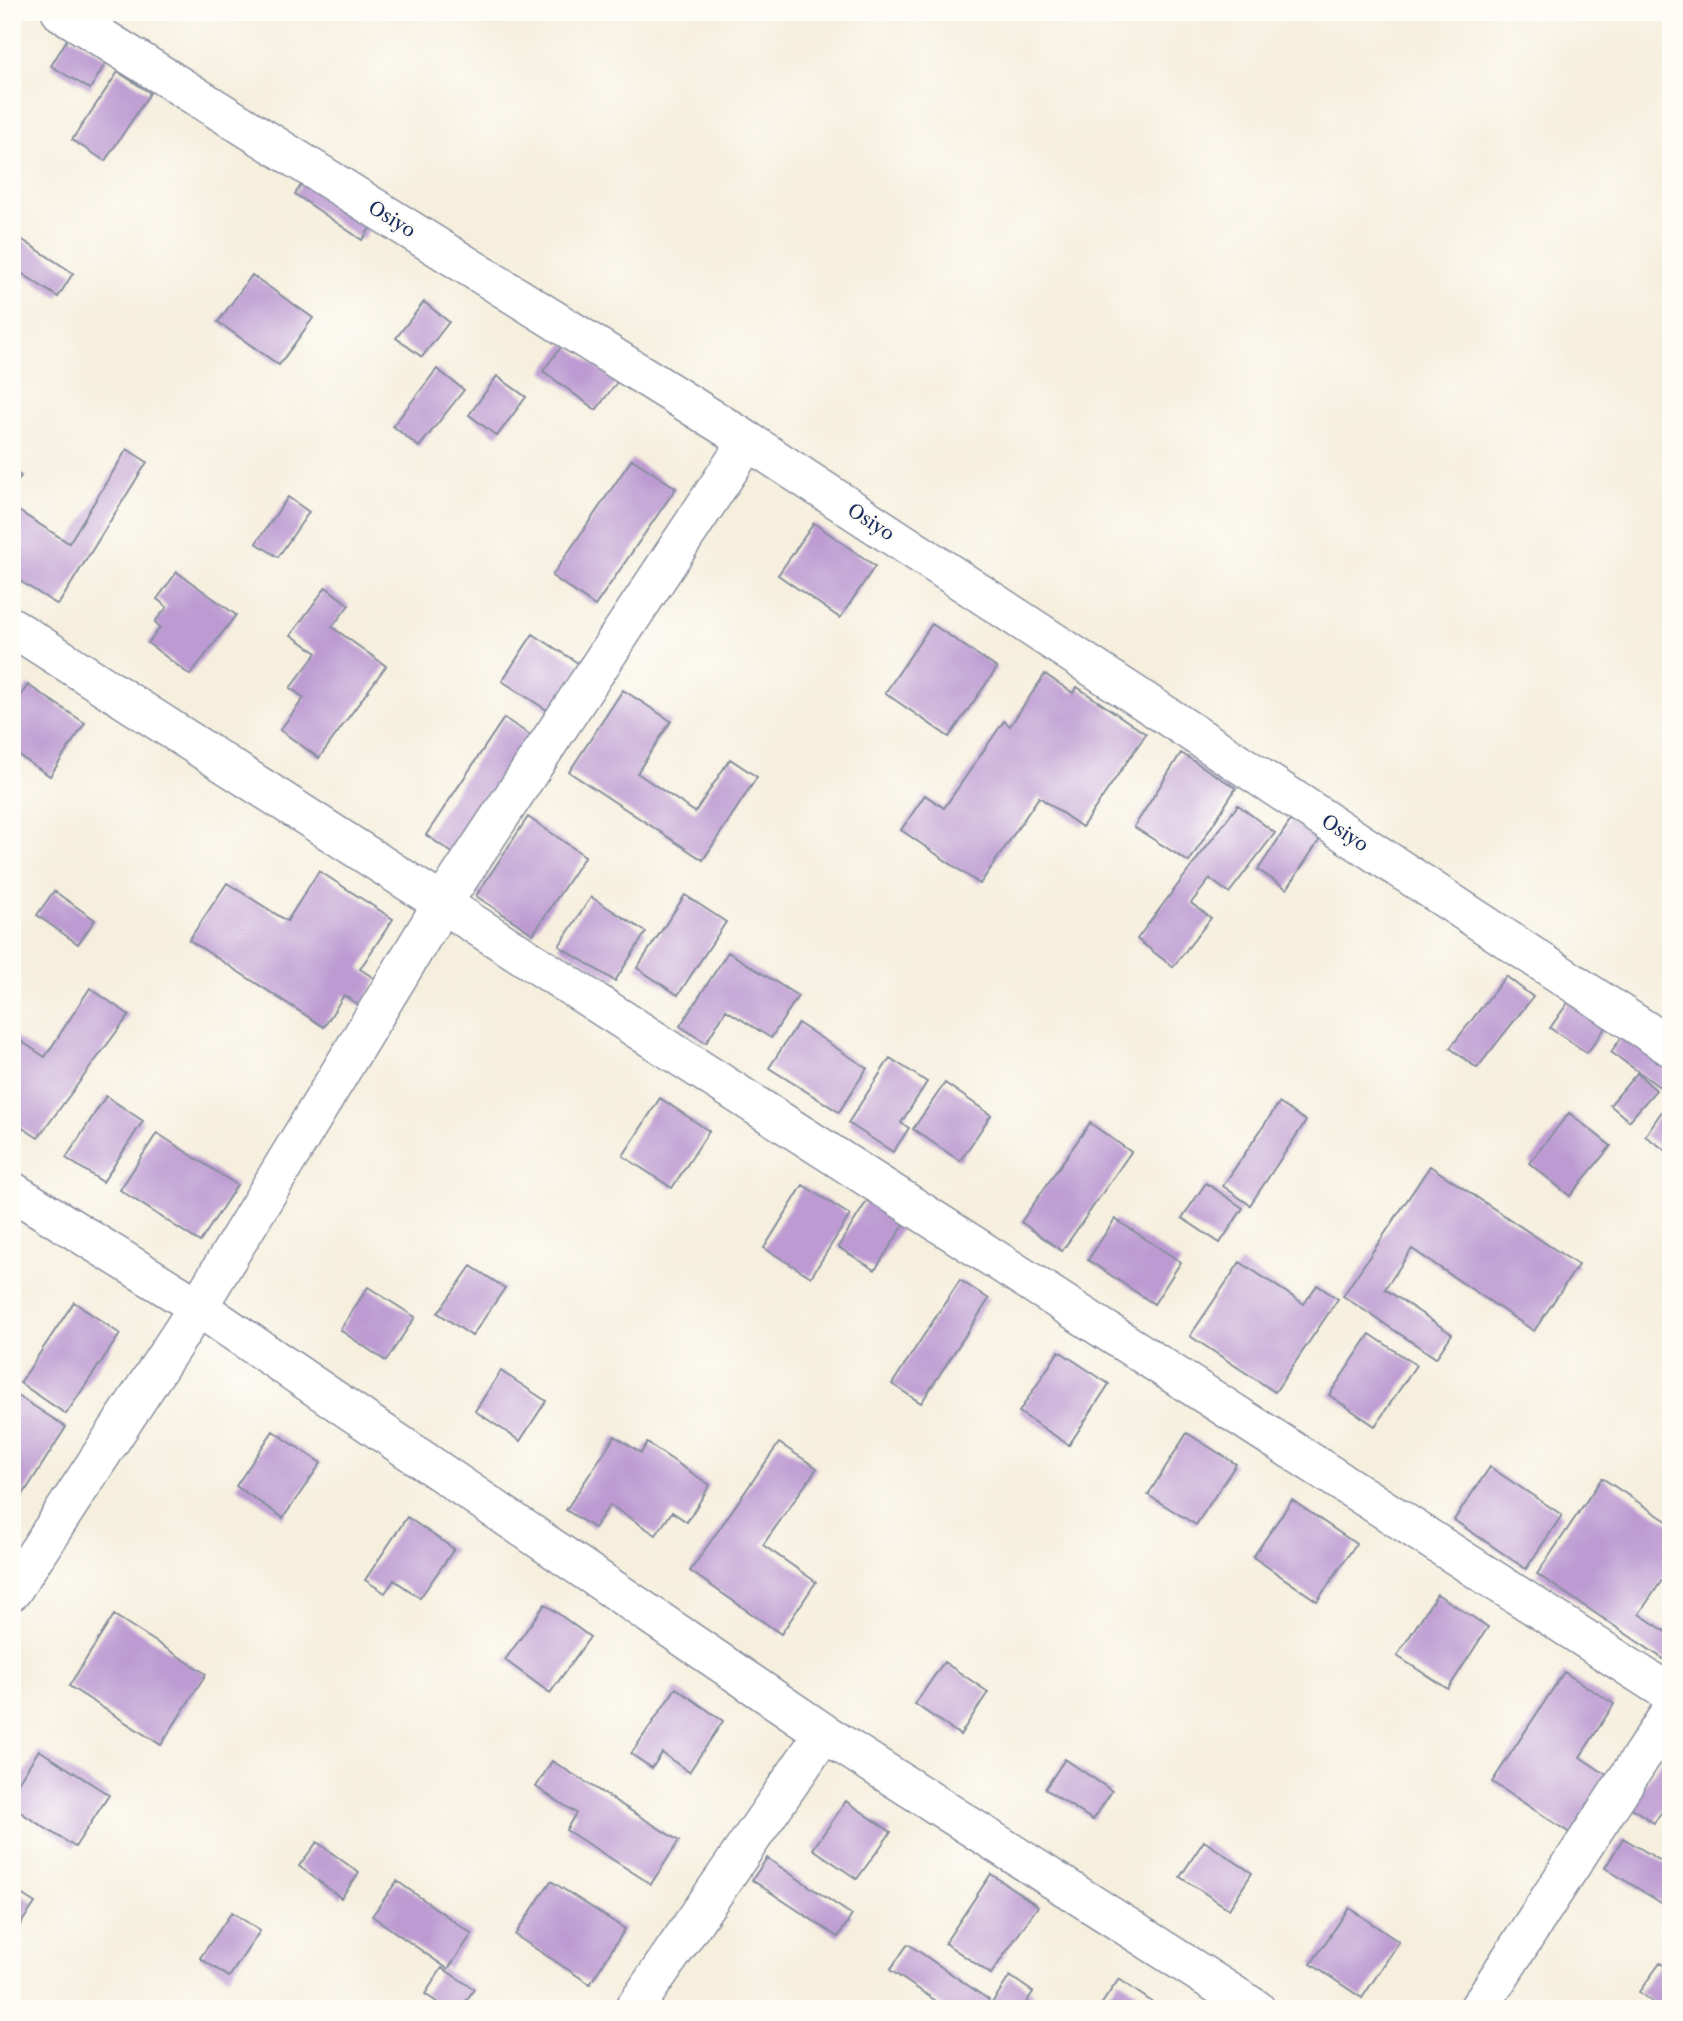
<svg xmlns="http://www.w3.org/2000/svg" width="1683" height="2021" font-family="'Libre Caslon Text',serif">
	<rect width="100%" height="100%" fill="#fdfcf7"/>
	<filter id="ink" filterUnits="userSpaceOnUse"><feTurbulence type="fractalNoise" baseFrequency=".0143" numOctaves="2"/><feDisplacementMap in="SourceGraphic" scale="14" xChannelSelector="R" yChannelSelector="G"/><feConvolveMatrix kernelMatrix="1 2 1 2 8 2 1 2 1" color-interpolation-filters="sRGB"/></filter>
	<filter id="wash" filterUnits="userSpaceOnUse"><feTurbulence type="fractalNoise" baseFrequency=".00686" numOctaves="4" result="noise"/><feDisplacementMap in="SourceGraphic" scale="28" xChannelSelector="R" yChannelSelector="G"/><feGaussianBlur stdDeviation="1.57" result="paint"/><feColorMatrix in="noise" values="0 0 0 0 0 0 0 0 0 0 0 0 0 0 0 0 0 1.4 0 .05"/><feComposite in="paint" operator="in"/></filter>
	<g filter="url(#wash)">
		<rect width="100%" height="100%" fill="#f6efde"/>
		<g id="blocks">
			<path fill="#bd9bd2" d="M69,36L108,59L90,89L51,66Z
				M118,72L150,93L105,161L72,140Z
				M308,175L375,221L362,240L295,194Z
				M12,233L73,273L58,297L12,267Z
				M252,275L313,318L279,365L218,322Z
				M424,302L449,322L422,357L396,338Z
				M564,343L617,382L596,410L543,371Z
				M437,369L464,390L419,447L393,426Z
				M497,376L526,397L497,436L469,415Z
				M127,449L147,462L58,605L12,576V519L17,510L69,543Z
				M632,459L676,488L595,606L552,576Z
				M12,470L21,476L12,490Z
				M288,497L309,512L278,557L256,543Z
				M814,523L875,566L840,618L778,575Z
				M177,572L236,615L190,675L148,643L160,627L155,622L167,607L157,599Z
				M326,587L349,605L332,627L386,666L319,758L280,730L304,698L290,688L317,653L291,635Z
				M932,624L997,668L949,737L885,693Z
				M533,634L581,665L550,712L502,681Z
				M1045,674L1073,693L1077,687L1146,734L1082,827L1039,797L980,884L901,830L925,795L944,808L1004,721L1010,726Z
				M28,685L85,723L50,776L12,751V708Z
				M623,690L671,721L637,773L695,812L730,759L757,777L703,860L569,772Z
				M504,718L538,740L460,858L426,835Z
				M1181,753L1236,788L1189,862L1134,827Z
				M1238,805L1275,833L1229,893L1210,879L1191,903L1211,918L1173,967L1137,939Z
				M528,817L585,856L533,934L476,896Z
				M1291,820L1320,839L1287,889L1258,870Z
				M319,871L393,919L360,969L377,980L361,1007L344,995L324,1027L189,940L227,883L287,921Z
				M54,891L95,920L78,944L37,915Z
				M685,895L726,922L678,995L637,968Z
				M591,897L646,932L615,981L559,946Z
				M728,952L798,996L771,1038L726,1010L706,1043L680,1026Z
				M1506,976L1533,997L1477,1068L1450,1048Z
				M90,988L129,1015L38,1138L12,1121V1035L45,1057Z
				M1572,997L1609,1023L1587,1053L1550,1028Z
				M798,1023L867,1068L839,1112L769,1068Z
				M1627,1030L1671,1062V1089L1668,1093L1611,1052Z
				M890,1058L927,1082L901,1123L909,1128L893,1152L848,1123Z
				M1637,1073L1656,1090L1629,1121L1610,1105Z
				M945,1083L991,1115L960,1161L913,1129Z
				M106,1096L143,1121L103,1182L66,1158Z
				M660,1098L709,1131L672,1188L623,1156Z
				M1671,1098V1154L1645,1136Z
				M1279,1103L1306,1121L1250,1205L1223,1186Z
				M1569,1113L1611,1146L1570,1196L1529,1163Z
				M1090,1123L1131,1152L1062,1251L1021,1222Z
				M157,1133L237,1185L200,1242L120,1190Z
				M1430,1166L1578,1265L1534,1331L1412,1249L1385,1289L1452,1334L1436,1358L1343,1296Z
				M1206,1183L1243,1208L1220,1243L1182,1218Z
				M803,1185L850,1215L811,1277L764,1248Z
				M870,1196L907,1220L875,1270L838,1247Z
				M1115,1219L1181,1262L1154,1304L1088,1260Z
				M1240,1262L1304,1304L1317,1285L1338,1299L1275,1392L1190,1336Z
				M471,1266L505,1288L472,1336L438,1313Z
				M960,1280L989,1299L921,1403L892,1384Z
				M368,1287L415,1317L386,1361L340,1330Z
				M74,1302L120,1334L66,1414L20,1383Z
				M1370,1334L1416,1365L1375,1426L1329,1395Z
				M1059,1351L1109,1384L1069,1445L1019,1412Z
				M501,1371L546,1401L520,1441L475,1411Z
				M12,1392L66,1427L12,1512Z
				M273,1431L321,1463L283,1518L236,1486Z
				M1187,1433L1236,1464L1196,1525L1148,1495Z
				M615,1436L641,1453L647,1443L710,1485L687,1522L672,1512L656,1535L610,1505L594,1528L566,1510Z
				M779,1443L817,1468L763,1545L816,1582L781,1634L690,1571Z
				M1490,1467L1562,1515L1526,1569L1454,1520Z
				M1602,1478L1671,1524V1567L1639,1614L1671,1635V1664L1537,1574Z
				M1292,1500L1356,1544L1317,1601L1253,1557Z
				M407,1517L454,1549L420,1598L394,1580L385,1593L365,1580Z
				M1437,1594L1488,1627L1448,1689L1397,1656Z
				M545,1604L590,1637L550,1693L505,1660Z
				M114,1615L206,1674L161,1745L69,1686Z
				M944,1662L988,1692L960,1735L915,1704Z
				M1564,1672L1614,1704L1580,1757L1611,1778L1573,1835L1492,1782Z
				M676,1688L723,1721L689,1772L662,1753L652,1768L631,1754Z
				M1671,1746V1798L1654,1823L1630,1807Z
				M39,1750L109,1795L75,1847L12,1807V1792Z
				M1065,1759L1112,1791L1093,1820L1045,1789Z
				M552,1761L679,1841L651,1884L566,1830L576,1813L536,1787Z
				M846,1801L891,1832L857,1879L813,1849Z
				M1623,1838L1671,1867V1909L1605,1868Z
				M1204,1841L1252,1873L1229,1909L1180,1877Z
				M317,1842L359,1873L341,1898L299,1866Z
				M767,1858L852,1915L838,1937L752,1880Z
				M991,1874L1038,1906L991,1974L945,1943Z
				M397,1881L472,1934L448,1969L372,1916Z
				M551,1881L625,1929L590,1984L515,1935Z
				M12,1888L35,1903L12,1936Z
				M1349,1908L1399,1942L1362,1998L1311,1964Z
				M232,1912L260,1931L229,1977L200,1958Z
				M908,1944L989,2000L983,2009H948L890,1970Z
				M1660,1963L1671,1970V2009H1662L1639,1992Z
				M442,1968L474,1989L461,2009H447L425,1994Z
				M1010,1976L1033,1992L1022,2009H988Z
				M1119,1979L1162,2009H1098Z"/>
		</g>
	</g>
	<g filter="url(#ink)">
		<use href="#blocks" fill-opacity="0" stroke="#888f9e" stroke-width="2"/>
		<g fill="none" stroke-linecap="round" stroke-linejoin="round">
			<defs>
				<path id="minor" d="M61,12L748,441L1671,1047
					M12,627L1671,1694
					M12,1191L198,1307L824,1733L1256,2009
					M12,1591L198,1307L442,904L748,441
					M634,2009L824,1733
					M1478,2009L1671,1711"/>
			</defs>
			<use href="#minor" stroke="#888f9e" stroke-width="41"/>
			<use href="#minor" stroke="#fff" stroke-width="38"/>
		</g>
	</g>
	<g text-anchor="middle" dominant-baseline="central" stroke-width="5" stroke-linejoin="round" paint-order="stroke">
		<g font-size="19" fill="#1b2f5e" stroke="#fdfcf7">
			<text transform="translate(392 219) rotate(32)">Osiyo</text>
			<text transform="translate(871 522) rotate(33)">Osiyo</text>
			<text transform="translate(1345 833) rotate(33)">Osiyo</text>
		</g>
	</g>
	<rect width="1683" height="2021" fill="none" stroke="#fdfcf7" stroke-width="42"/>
</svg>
